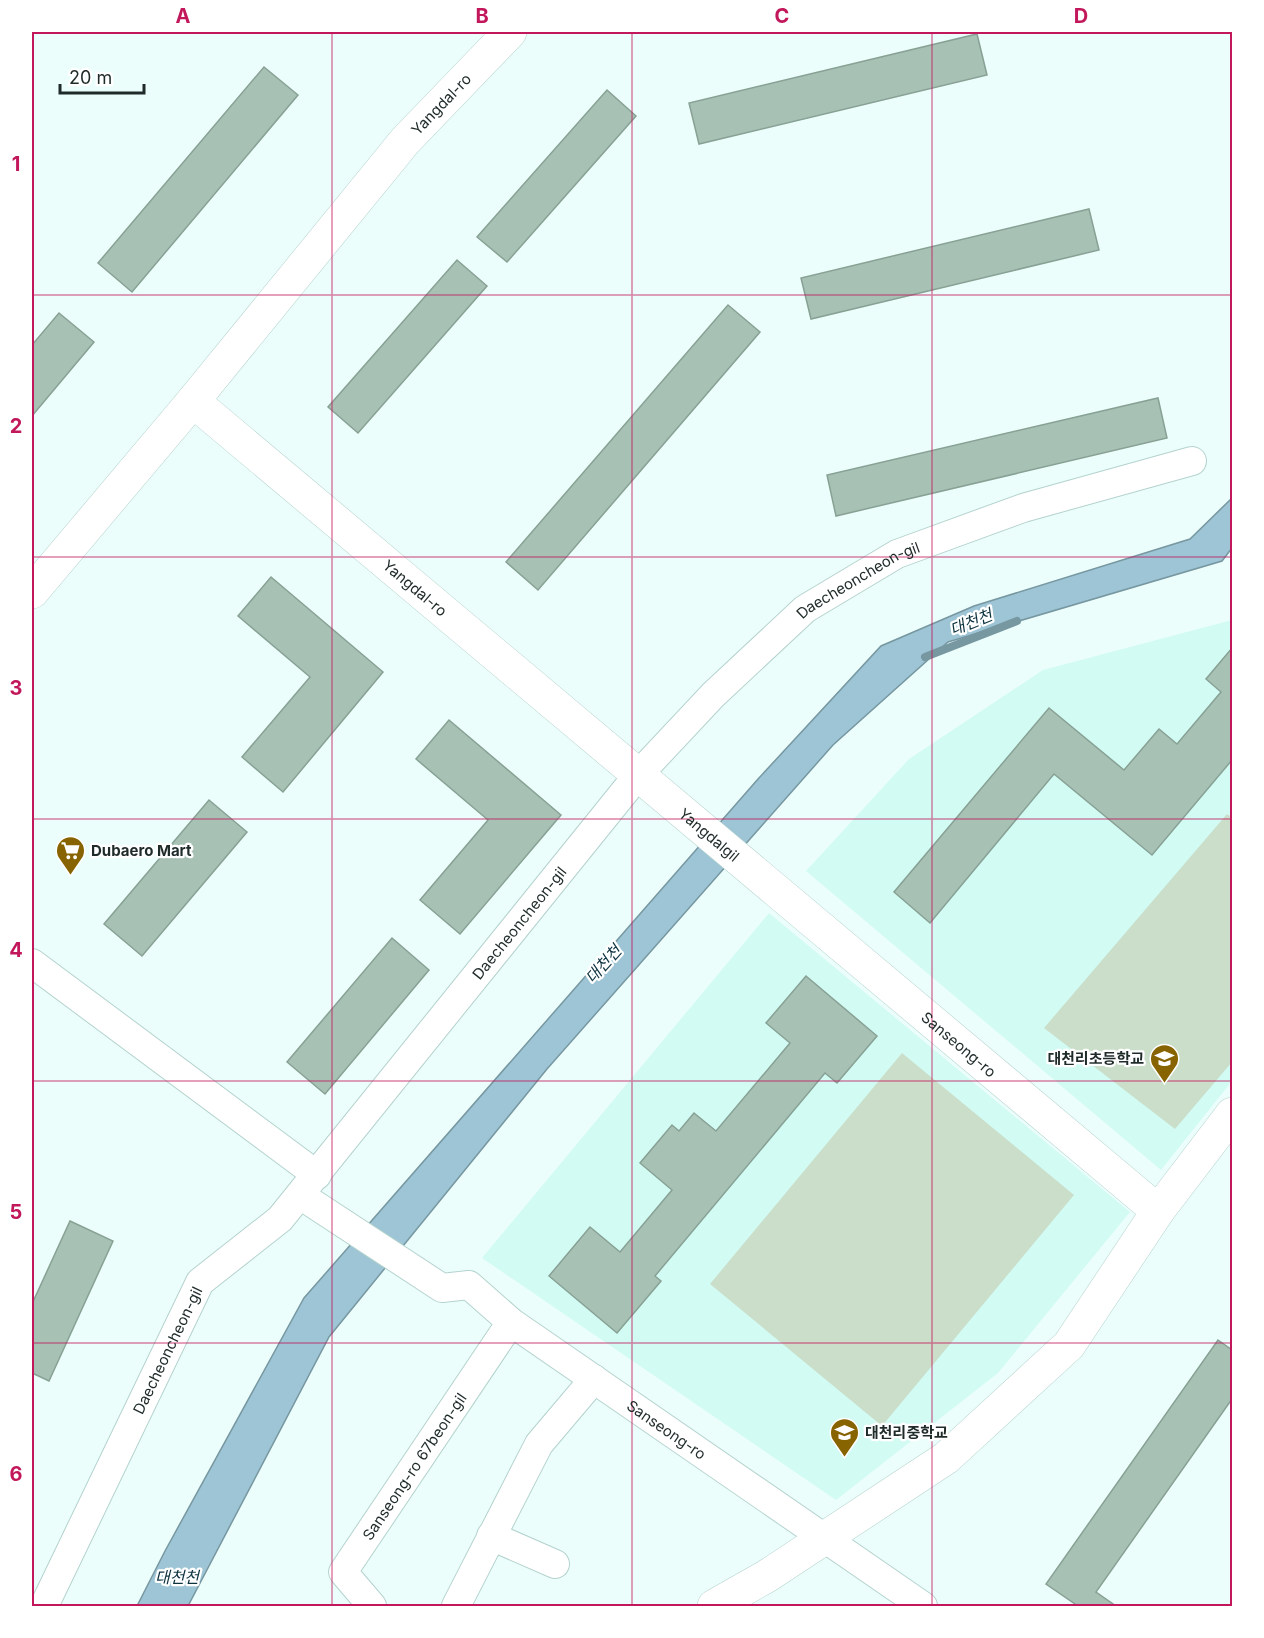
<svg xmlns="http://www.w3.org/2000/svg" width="1264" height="1638" font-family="Inter,'Noto Sans KR',sans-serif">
	<rect width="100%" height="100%" fill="#ecfefb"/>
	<path fill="#d2fbf4" d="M1232,620V1081L1161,1170L806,871L909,759L1043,670Z
		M769,913L1130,1212L998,1373L836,1500L482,1258Z"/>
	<path fill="#cadeca" d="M1227,814L1232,818V1062L1175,1129L1044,1028Z
		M902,1053L1074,1195L882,1426L710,1284Z"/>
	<path fill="#9dc5d5" stroke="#7797a1" stroke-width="1.5" d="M1232,498V548L1222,561L948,642L833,745L547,1069L329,1337L188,1606H137L165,1551L304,1298L758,779L881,646L974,606L1190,539Z"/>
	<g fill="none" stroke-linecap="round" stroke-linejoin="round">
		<path stroke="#7797a1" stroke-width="8" d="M925,657L1017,621"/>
	</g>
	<path fill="#a7c1b5" stroke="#88a195" stroke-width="1.5" d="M977,34L987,75L699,144L689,103Z
		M264,67L298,95L132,292L98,263Z
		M607,90L636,116L507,262L477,237Z
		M1089,209L1099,250L811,319L801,278Z
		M457,260L487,286L358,433L328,407Z
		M728,305L760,332L538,590L506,562Z
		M59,313L94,342L32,416V345Z
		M1158,398L1167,438L836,516L827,475Z
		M271,577L383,672L283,792L242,757L310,677L238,616Z
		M1232,648V760L1152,855L1054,774L930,923L894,892L1049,708L1124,770L1159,729L1177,744L1221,692L1206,679Z
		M449,720L561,815L460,934L420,900L488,820L416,759Z
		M209,800L247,832L142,956L104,924Z
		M392,938L429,970L325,1094L287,1062Z
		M806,976L877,1036L837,1083L825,1073L655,1276L661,1281L617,1333L549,1276L590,1227L620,1252L672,1190L640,1163L672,1125L679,1131L694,1113L716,1131L790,1043L766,1023Z
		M70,1221L113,1241L49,1381L32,1373V1304Z
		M1218,1340L1232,1350V1399L1096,1592L1116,1606H1078L1046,1584Z"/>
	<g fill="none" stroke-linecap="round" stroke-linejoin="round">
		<defs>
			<g id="street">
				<path d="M32,963L317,1175"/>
				<path id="s1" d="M300,1195L442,1288L469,1285L511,1322L923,1606"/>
				<path d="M491,1536L555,1564"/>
				<path id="s2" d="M44,1606L200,1282L280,1219L638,775L713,695L805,609L897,554L1023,508L1192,461"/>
				<path id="s3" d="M372,1606L343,1572L511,1322"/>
				<path d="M456,1606L539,1444L594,1379"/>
			</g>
			<g id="secondary">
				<path id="s4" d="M193,401L405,141L510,32"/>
				<path id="s5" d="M32,592L193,401L1158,1211"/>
				<path d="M714,1606L767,1576L946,1458L1069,1345L1158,1211L1232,1114"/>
			</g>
		</defs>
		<use href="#street" stroke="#b4d3ce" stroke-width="30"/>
		<use href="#secondary" stroke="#b4d3ce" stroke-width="34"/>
		<use href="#street" stroke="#fff" stroke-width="28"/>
		<use href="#secondary" stroke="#fff" stroke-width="33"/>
	</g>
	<path fill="none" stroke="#c2185b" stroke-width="1.5" stroke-opacity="0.55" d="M332,32V1606M632,32V1606M932,32V1606M32,295H1232M32,557H1232M32,819H1232M32,1081H1232M32,1343H1232"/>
	<defs>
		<symbol id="supermarket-pin" viewBox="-11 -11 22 30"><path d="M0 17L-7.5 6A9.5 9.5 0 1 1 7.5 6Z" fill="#876400" stroke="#fff"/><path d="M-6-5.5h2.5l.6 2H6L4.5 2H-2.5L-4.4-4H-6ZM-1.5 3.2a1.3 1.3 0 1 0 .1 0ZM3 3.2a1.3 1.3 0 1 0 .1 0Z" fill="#fff"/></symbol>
		<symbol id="school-pin" viewBox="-11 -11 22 30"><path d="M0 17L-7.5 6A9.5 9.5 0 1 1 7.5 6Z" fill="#876400" stroke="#fff"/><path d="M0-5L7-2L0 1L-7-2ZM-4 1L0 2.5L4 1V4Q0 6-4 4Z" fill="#fff"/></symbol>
	</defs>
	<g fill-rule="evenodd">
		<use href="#supermarket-pin" x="54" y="834" width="33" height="45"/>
		<use href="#school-pin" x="1148" y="1042" width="33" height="45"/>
		<use href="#school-pin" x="828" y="1416" width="33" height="45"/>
	</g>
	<g text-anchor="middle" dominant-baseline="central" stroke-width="4.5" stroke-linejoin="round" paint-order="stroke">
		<g font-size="15" fill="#1f2b29" stroke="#fff">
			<text stroke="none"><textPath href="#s4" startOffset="387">Yangdal-ro</textPath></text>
			<text stroke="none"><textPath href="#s2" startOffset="1328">Daecheoncheon-gil</textPath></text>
			<text stroke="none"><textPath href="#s5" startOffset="540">Yangdal-ro</textPath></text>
			<text stroke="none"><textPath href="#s5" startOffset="924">Yangdalgil</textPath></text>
			<text stroke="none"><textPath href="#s2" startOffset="842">Daecheoncheon-gil</textPath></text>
			<text stroke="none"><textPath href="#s5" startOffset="1250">Sanseong-ro</textPath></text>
			<text stroke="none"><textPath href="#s2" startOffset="284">Daecheoncheon-gil</textPath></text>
			<text stroke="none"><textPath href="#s1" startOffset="442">Sanseong-ro</textPath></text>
			<text stroke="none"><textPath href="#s3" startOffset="172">Sanseong-ro 67beon-gil</textPath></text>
		</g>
		<g font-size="15" font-weight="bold" fill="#1f2b29" stroke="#fff" text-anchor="start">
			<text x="91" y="850">Dubaero Mart</text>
			<text x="1144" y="1058" text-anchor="end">대천리초등학교</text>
			<text x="865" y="1432">대천리중학교</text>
		</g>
		<g font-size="16" font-style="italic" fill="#0d323f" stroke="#fff">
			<text transform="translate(971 622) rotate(-22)">대천천</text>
			<text transform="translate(603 964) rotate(-48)">대천천</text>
			<text x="177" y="1577">대천천</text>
		</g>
	</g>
	<rect width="1264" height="1638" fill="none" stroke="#ffffff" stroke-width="66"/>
	<path d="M60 84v9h84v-9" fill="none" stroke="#1f2b29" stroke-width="3"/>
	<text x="69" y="84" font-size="18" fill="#1f2b29" stroke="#ffffff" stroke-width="4.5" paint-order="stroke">20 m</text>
	<rect x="33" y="33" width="1198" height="1572" fill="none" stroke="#c2185b" stroke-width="2"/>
	<g font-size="20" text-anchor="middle" font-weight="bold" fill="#c2185b">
		<text x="183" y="23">A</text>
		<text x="482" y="23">B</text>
		<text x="782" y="23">C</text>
		<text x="1081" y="23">D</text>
		<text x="16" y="171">1</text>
		<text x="16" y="433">2</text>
		<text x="16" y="695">3</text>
		<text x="16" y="957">4</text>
		<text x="16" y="1219">5</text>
		<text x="16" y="1481">6</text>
	</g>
</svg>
